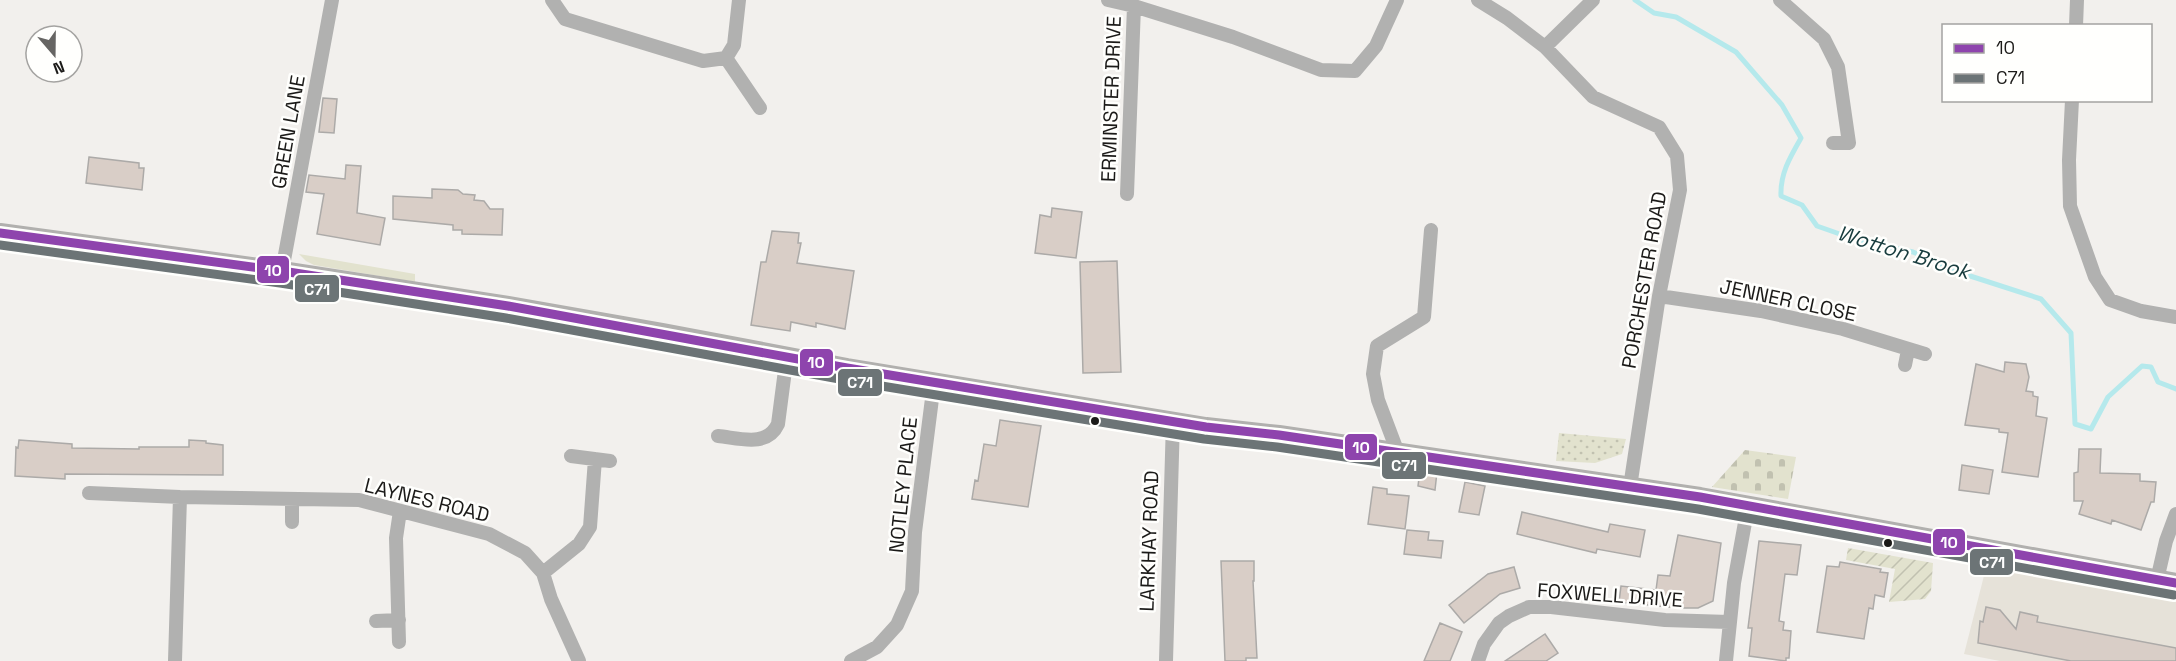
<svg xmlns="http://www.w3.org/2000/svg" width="2176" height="661" font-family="'Space Grotesk',sans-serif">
	<defs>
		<pattern id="cemetery-stones" width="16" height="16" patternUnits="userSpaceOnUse" patternTransform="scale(1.5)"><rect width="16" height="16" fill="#e2e2ce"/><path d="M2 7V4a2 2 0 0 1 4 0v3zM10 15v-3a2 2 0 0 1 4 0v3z" fill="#c1c1b0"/></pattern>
		<pattern id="park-dots" width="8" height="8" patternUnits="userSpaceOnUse" patternTransform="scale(1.5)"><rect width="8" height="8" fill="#e2e2ce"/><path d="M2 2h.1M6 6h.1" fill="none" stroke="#c1c1b0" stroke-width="1.8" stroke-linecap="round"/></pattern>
		<pattern id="garden-furrows" width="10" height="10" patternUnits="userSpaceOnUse" patternTransform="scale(1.5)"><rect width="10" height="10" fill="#e2e2ce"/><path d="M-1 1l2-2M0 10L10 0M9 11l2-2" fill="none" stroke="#c1c1b0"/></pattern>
	</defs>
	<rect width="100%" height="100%" fill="#f2f0ed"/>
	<path fill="#e6e2d9" d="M1988,560L2176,591V661H2000L1964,654Z"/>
	<path fill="#e2e2ce" d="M299,254L415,274V282L314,265L306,261Z"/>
	<path fill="url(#cemetery-stones)" d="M1745,450L1796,457L1788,499L1712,487Z"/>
	<path fill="url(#park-dots)" d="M1559,433L1626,439L1622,454L1595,463L1556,461Z"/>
	<path fill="url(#garden-furrows)" d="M1848,548L1933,563L1931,591L1925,599L1889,602L1895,569L1846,560Z"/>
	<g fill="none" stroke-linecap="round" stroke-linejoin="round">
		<path stroke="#b5e9ec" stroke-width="5" d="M1635,0L1654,13L1676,17L1736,52L1782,105L1801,138C1790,157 1780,174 1781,196L1802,205L1817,226L1854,239L1913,252L1964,274L2041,299L2071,333L2075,424L2091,429L2108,397L2142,366L2151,367L2158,382L2176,389"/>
	</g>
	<path fill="#d9cec7" stroke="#acaaa8" stroke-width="1.5" d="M323,98L337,99L334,133L319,132Z
		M89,157L139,163V168H144L142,190L86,183Z
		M346,165L361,166L357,213L385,218L380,245L317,234L324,194L306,192L309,175L345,179Z
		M432,189L458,190L463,194L475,195L474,200L484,201L490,209H503L502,235L462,234V230H453V225L393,219V196L432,198Z
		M1052,208L1082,212L1076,258L1035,253L1040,215L1051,217Z
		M772,231L799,233L798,243H801L797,263L854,271L845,329L816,323V327L791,322L790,331L751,325L761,262H766Z
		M1117,261L1121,372L1083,373L1080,262Z
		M2005,362L2026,364L2029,377L2026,391L2033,392V396L2038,397L2036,416L2047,418L2038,477L2002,472L2008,433L1999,432V429L1965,425L1976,364L2004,372Z
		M1000,420L1041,426L1028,507L972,499L975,480L978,481L984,444L996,446Z
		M19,440L72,444V448L139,449V447H189V440L206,441V443L223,445V475L65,474V479L15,476L16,447L18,448Z
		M2079,449H2101L2100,473L2140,474V481L2156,482L2154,502H2151L2141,530L2112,520L2111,524L2079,514L2083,501H2074V473L2078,472Z
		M1962,465L1993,470L1989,494L1959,490Z
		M1420,470L1437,472L1435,490L1418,486Z
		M1465,482L1485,486L1479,515L1459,512Z
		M1373,487L1387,489V494L1409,496L1405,529L1368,524Z
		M1522,512L1608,532L1610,524L1645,530L1640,557L1597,549L1596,553L1517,534Z
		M1407,530L1429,532L1428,540L1443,541L1441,558L1404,554Z
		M1678,535L1721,543L1713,601L1698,608H1678L1619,602L1621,586L1656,590L1658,575L1670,576Z
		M1759,541L1801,545L1797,575L1785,574L1779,621L1784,622L1783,630L1791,631L1789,658H1786V661L1749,656L1752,628H1748Z
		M1221,561H1254V581H1253L1257,658H1246V661H1225Z
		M1840,562L1881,569L1880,572L1888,573L1884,597L1875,595L1873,609L1869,608L1864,639L1817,632L1827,566L1839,567Z
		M1514,567L1520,588L1500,594L1464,623L1449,605L1488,574Z
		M1986,607L2000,610L2016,629L2020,612L2038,616L2037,622L2176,648V661H2071L1978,643L1980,621L1983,622Z
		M1440,623L1462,632L1450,661H1424Z
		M1545,634L1558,653L1546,661H1505Z"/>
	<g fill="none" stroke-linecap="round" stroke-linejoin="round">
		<path stroke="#b1b1b0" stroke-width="14" d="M552,0L565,19L703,61L726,58L734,45L739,0
			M1108,0L1134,6L1233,37L1321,70L1355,71L1376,46L1397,0
			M1478,0L1507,18L1545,47L1593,97L1659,127L1677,156L1680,190L1659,296L1630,487
			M1780,0L1824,39L1838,67L1849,143H1833
			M2076,26L2077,0
			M1545,47L1593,0
			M726,58L760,108
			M2072,100L2069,160L2070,206L2095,277L2110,300L2141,311L2176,317
			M1127,194L1134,6
			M282,271L332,0
			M1659,296L1761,311L1843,329L1925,354
			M1905,365L1908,350
			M718,436C739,438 767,448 778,424L787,355
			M1398,453L1378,400L1373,374L1377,346L1424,317L1431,230
			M571,456L610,461
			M89,493L180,497L359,500L489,534L525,553L543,573L551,599L579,661
			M292,500V522
			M543,573L579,544L590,527L595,459
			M2157,580L2166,541L2176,514
			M376,621L399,620
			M399,642L396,538L400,511
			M175,661L180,497
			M851,661L877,647L897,625L912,591L915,532L934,383
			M1166,661L1173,421
			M1478,661L1484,644L1499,623L1509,616L1529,607H1551L1665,620L1729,622
			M1726,661L1734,583L1748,506"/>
		<path stroke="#b1b0ae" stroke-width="20" d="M0,233L282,271L508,306L663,333L847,368L1206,427L1279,435L1700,497L2176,583"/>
		<defs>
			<path id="bus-1" d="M0,233L282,271L508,306L847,368L1206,427L1279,435L1700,497L2176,583"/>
			<path id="bus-2" d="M0,245L280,283L506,318L845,380L1204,439L1277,447L1698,509L2174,595"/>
		</defs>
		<use href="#bus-1" stroke="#fffffd" stroke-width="14"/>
		<use href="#bus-2" stroke="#fffffd" stroke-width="14"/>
		<use href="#bus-1" stroke="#8e44ad" stroke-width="9"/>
		<use href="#bus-2" stroke="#6c7476" stroke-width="9"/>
	</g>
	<g fill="#1b1a18" stroke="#fffffd" stroke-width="2">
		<circle cx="1095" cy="421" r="5"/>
		<circle cx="1888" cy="543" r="5"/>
	</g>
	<g text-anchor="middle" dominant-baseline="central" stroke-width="5" stroke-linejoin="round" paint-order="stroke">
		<g font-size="20" fill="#1b1a18" stroke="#fffffd">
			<text transform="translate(1111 99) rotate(-88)">ERMINSTER DRIVE</text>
			<text transform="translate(288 132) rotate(-80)">GREEN LANE</text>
			<text transform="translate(1644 280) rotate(-80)">PORCHESTER ROAD</text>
			<text transform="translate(1788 300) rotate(12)">JENNER CLOSE</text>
			<text transform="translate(903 485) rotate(-84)">NOTLEY PLACE</text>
			<text transform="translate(427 500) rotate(14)">LAYNES ROAD</text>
			<text transform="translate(1149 541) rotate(-88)">LARKHAY ROAD</text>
			<text transform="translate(1610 595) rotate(4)">FOXWELL DRIVE</text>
		</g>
		<g font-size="21" font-style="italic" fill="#183c3e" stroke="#fffffd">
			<text transform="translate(1904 252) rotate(17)">Wotton Brook</text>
		</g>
	</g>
	<g stroke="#fffffd" stroke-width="2">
		<rect x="256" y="255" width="34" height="29" rx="6" fill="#8e44ad"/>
		<rect x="294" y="274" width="46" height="29" rx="6" fill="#6c7476"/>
		<rect x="799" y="348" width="35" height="29" rx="6" fill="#8e44ad"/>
		<rect x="837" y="368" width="46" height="29" rx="6" fill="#6c7476"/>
		<rect x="1344" y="433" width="34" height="28" rx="6" fill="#8e44ad"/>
		<rect x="1381" y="451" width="46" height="29" rx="6" fill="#6c7476"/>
		<rect x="1932" y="528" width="34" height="28" rx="6" fill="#8e44ad"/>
		<rect x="1969" y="548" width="45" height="28" rx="6" fill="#6c7476"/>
	</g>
	<g font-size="16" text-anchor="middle" font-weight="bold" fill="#fff">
		<text x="273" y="276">10</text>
		<text x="317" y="295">C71</text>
		<text x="816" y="368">10</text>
		<text x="860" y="388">C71</text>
		<text x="1361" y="453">10</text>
		<text x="1404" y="471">C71</text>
		<text x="1949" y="548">10</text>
		<text x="1992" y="568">C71</text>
	</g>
	<rect x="1942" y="24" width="210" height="78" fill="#fffffd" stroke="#a4a3a1" stroke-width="1.5"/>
	<rect x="1954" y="44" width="30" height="9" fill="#8e44ad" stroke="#a4a3a1" stroke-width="1.5"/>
	<text x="1996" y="54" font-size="18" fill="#1b1a18">10</text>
	<rect x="1954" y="74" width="30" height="9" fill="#6c7476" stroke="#a4a3a1" stroke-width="1.5"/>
	<text x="1996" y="84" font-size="18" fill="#1b1a18">C71</text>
	<g transform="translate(54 54) rotate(160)"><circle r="28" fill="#fffffd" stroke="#a4a3a1" stroke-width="1.5"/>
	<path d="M0-4.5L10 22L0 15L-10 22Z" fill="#666563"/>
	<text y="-9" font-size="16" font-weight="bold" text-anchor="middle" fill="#1b1a18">N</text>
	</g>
</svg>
